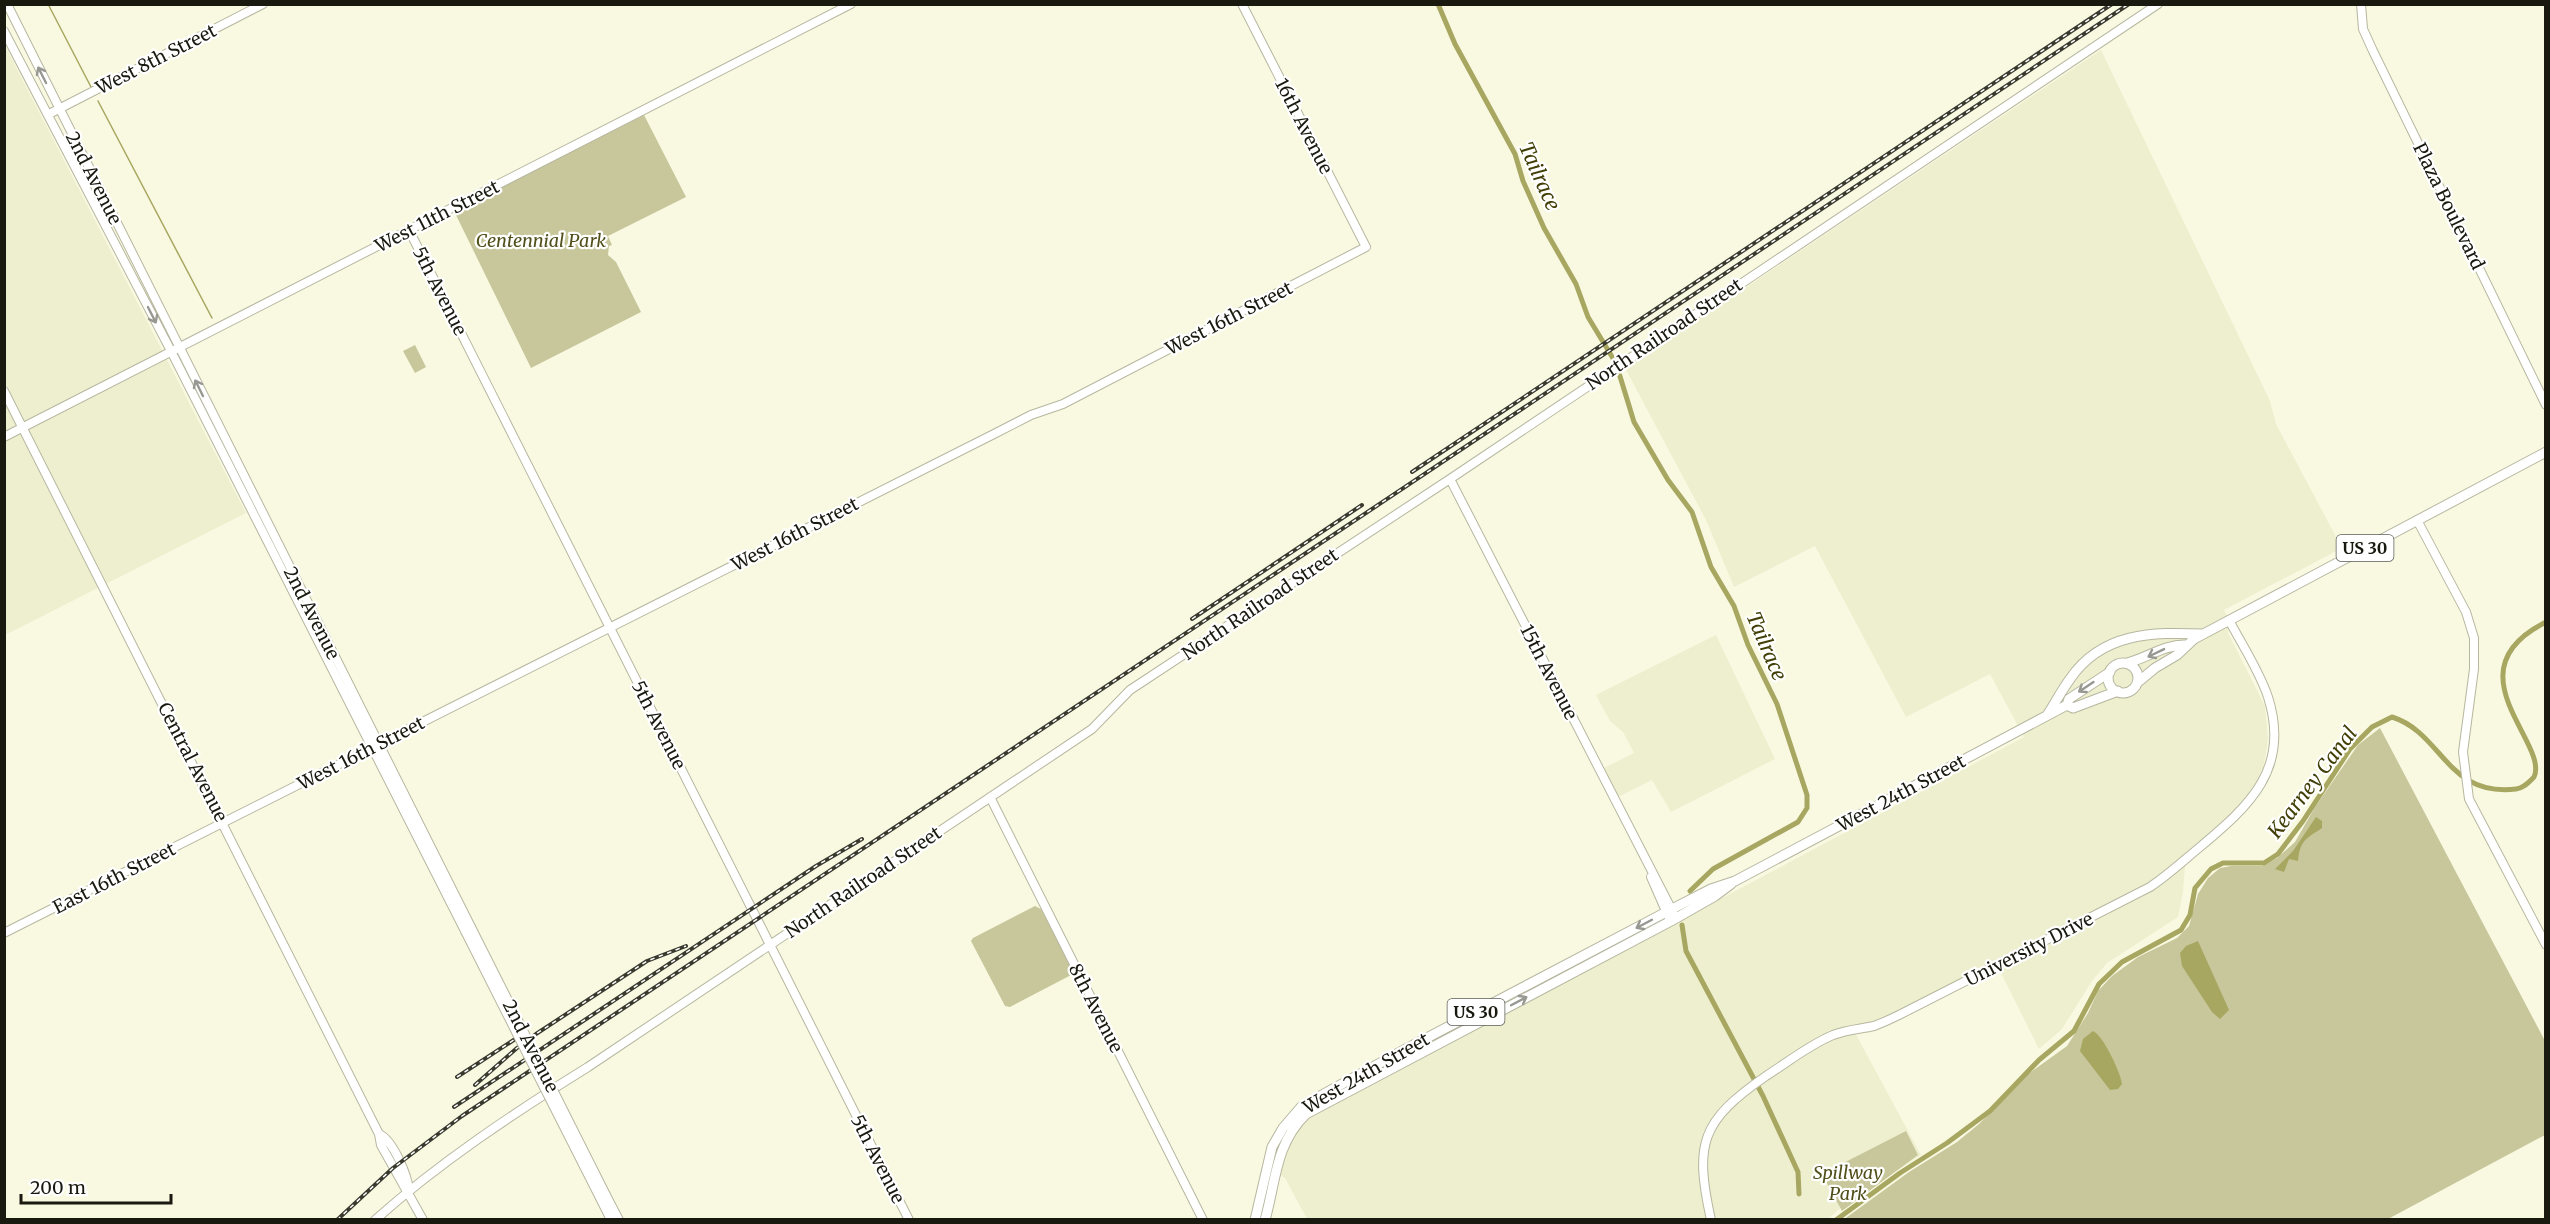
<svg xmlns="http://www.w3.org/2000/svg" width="2550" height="1224" font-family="Merriweather,serif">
	<rect width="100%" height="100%" fill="#f9f9e2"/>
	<path fill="#eeefcf" d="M4,44L246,513L5,635H4Z
		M2101,50L2270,401L2276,424L2342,548L2224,610L2229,620L2228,633L2265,706L2268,739L2266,753L2263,768L2256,784L2242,804L2186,853L2183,892L2178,917L2107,963L2092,981L2062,1029L2039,1049L1996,963L1889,1016L1853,1029L1921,1155L1843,1206L1828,1219H1307L1285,1178L1277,1173L1284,1145L1306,1114L1499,1017L2024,737L1990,674L1906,717L1815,546L1734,587L1706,520L1625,368Z
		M1716,635L1775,759L1671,812L1652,780L1618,797L1602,769L1634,753L1623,732L1610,721L1596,695Z"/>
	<path fill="#c7c79b" d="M644,115L686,197L608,236L612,245L609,246L608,255L616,262L641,312L531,368L454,211Z
		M415,345L426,367L415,373L403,351Z
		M2380,728L2545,1041V1135L2388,1219L1843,1220L1909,1172L1957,1142L1979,1124L2028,1074L2067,1046L2088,1013L2098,991L2112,976L2138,957L2177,938L2189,926L2198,894L2208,878L2220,868L2231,866H2262L2277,858L2295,842L2315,807L2358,745Z
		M1035,906L1041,909L1075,973L1010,1007L1005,1006L971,941L973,938Z
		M1906,1131L1918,1155L1842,1211L1822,1174Z"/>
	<path fill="#a8a761" d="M2316,817L2322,821V828C2306,839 2300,840 2298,861L2289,859L2284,872L2275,869L2293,851Z
		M2198,941L2229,1010L2220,1019L2212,1012L2182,966L2180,953L2186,946Z
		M2093,1031C2103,1035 2121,1073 2122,1084L2118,1089L2110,1090L2080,1051L2083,1039Z"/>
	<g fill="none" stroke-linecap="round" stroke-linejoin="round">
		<path stroke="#a8a761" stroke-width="1.5" d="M48,4L91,87
			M98,101L212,318"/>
		<path stroke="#a8a761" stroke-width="5" d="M1438,4L1455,44L1515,154L1523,181L1544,228L1576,284L1588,317L1614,360
			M1619,373L1634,422L1668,480L1692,512L1711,567L1734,606L1748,645L1777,704L1807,795V808L1798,822L1713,869L1690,891
			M1682,925L1686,951L1763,1096L1798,1172L1799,1194
			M1836,1220L1900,1173L1947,1143L1990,1111L2039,1060L2074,1031L2099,984L2122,962L2181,930L2190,915L2195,888L2211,869L2223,863H2264L2278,854L2303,821L2350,749L2372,727L2392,717C2443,733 2446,797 2516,789C2524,788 2529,782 2534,777C2550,743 2448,671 2546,622"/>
		<defs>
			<path id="secondary" d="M7,4L471,927
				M2361,4L2363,29L2373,51L2546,405
				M4,31L171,351L465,931
				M49,114L263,4
				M409,230L909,1220
				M4,391L379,1134L381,1145L423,1220
				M4,437L851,4
				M1450,479L1676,918
				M2417,520L2466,612L2474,638V669L2463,752L2469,799L2546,945
				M990,797L1203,1220
				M1651,877L1669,918
				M4,933L992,435L1031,415L1063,404L1366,247L1242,4
				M379,1134C393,1140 408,1176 409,1191
				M606,1195L619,1220
				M600,1198L611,1220
				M375,1220C440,1162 514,1113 588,1067L1092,729L1130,690L1450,479L2158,4
				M1711,1220C1694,1143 1701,1121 1766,1076C1788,1062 1809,1045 1833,1035C1846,1030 1860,1029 1874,1026C1882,1023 1891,1019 1899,1015L2150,887C2168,875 2183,861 2200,847C2249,806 2291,769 2268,697C2259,670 2242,645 2229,620"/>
			<path id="primary" d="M2127,663C2147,658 2165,644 2186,645
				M2108 678a15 15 0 1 1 30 0a15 15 0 1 1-30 0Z
				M2137,683L2155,668L2177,655L2194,639L2546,452
				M2067,705L2073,708L2118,691
				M2048,714C2055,703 2062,690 2070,679C2102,632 2153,632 2203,634
				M1255,1220L1272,1147L1283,1128L1302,1106L1402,1051L1672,909L1711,889L1735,881L2067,705L2069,699L2110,672
				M1265,1220C1276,1181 1275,1144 1306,1114L1671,921L1715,896L1731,884"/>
		</defs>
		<use href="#secondary" stroke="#b7b7a0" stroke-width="10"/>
		<use href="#primary" stroke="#b7b7a0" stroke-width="11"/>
		<use href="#secondary" stroke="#fff" stroke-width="8"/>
		<use href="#primary" stroke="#fff" stroke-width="9"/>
		<defs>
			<path id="rail" d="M1412,472L2112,4
				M1192,619L1362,505
				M457,1077L526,1032
				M475,1085L517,1048L536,1034L647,961L686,946
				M454,1107L816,866L862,839
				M337,1220L393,1168L462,1116L2129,4"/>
		</defs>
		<use href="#rail" stroke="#39392e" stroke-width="4"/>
		<use href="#rail" stroke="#fff" stroke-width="1.5" stroke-dasharray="4.5" stroke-linecap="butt"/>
		<defs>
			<path id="secondary-bridge" d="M471,927L606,1195
				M465,931L600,1198"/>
		</defs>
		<use href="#secondary-bridge" stroke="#b7b7a0" stroke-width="10" stroke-linecap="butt"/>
		<use href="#secondary-bridge" stroke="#fff" stroke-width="8"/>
	</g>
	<defs><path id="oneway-shaft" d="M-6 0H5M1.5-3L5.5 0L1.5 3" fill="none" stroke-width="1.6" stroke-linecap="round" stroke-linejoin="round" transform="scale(1.5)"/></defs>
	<g stroke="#989893">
		<use href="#oneway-shaft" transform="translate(42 75) rotate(-117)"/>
		<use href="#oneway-shaft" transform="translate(152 315) rotate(63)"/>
		<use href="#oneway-shaft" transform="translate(199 388) rotate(-116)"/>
		<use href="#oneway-shaft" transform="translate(2156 653) rotate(154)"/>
		<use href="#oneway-shaft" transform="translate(2086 687) rotate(146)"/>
		<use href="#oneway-shaft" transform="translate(1644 924) rotate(152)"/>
		<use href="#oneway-shaft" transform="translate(1519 1001) rotate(-28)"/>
	</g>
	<g text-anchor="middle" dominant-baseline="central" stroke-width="4.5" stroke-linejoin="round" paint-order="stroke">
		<g fill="#fff" stroke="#5e5e58" stroke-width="1.5">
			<rect x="2336.5" y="535" width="57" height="26" rx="4.5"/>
			<rect x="1447.5" y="999" width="57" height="26" rx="4.5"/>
		</g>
		<g font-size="16" font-weight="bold" fill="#191910">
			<text x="2365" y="548">US 30</text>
			<text x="1476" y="1012">US 30</text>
		</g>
		<g font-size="18" fill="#191910" stroke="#fff">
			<text transform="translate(156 59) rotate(-27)">West 8th Street</text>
			<text transform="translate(1304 126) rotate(63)">16th Avenue</text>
			<text transform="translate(94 178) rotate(63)">2nd Avenue</text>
			<text transform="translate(2449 206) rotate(64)">Plaza Boulevard</text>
			<text transform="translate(437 216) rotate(-27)">West 11th Street</text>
			<text transform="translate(440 291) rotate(63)">5th Avenue</text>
			<text transform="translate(1229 318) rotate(-27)">West 16th Street</text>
			<text transform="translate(1664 334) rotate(-34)">North Railroad Street</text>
			<text transform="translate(795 534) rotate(-27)">West 16th Street</text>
			<text transform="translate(1260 604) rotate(-34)">North Railroad Street</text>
			<text transform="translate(312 613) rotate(63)">2nd Avenue</text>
			<text transform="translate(1549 672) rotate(63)">15th Avenue</text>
			<text transform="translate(659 725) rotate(63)">5th Avenue</text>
			<text transform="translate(361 753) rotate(-27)">West 16th Street</text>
			<text transform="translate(193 762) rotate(63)">Central Avenue</text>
			<text transform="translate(1901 793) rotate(-28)">West 24th Street</text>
			<text transform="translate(114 878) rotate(-27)">East 16th Street</text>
			<text transform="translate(863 882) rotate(-34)">North Railroad Street</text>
			<text transform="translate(2029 949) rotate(-27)">University Drive</text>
			<text transform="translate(1096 1008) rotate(63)">8th Avenue</text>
			<text transform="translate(531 1046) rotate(63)">2nd Avenue</text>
			<text transform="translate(1366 1073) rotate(-30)">West 24th Street</text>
			<text transform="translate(878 1159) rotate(63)">5th Avenue</text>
		</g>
		<g font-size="18" font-style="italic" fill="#514f1a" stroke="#fff">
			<text x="541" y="240">Centennial Park</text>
			<text x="1848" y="1172">Spillway<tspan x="1848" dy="21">Park</tspan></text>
		</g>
		<g font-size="20" font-style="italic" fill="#413f05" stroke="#fff">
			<text transform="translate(1540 176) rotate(66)">Tailrace</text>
			<text transform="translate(1767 646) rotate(67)">Tailrace</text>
			<text transform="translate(2312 782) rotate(-53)">Kearney Canal</text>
		</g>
	</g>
	<rect width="2550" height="1224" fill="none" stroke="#191910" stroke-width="12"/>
	<path d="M21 1194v9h150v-9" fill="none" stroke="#191910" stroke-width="3"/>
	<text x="30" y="1194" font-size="18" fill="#191910" stroke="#ffffff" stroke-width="4.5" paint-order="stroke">200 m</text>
</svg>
